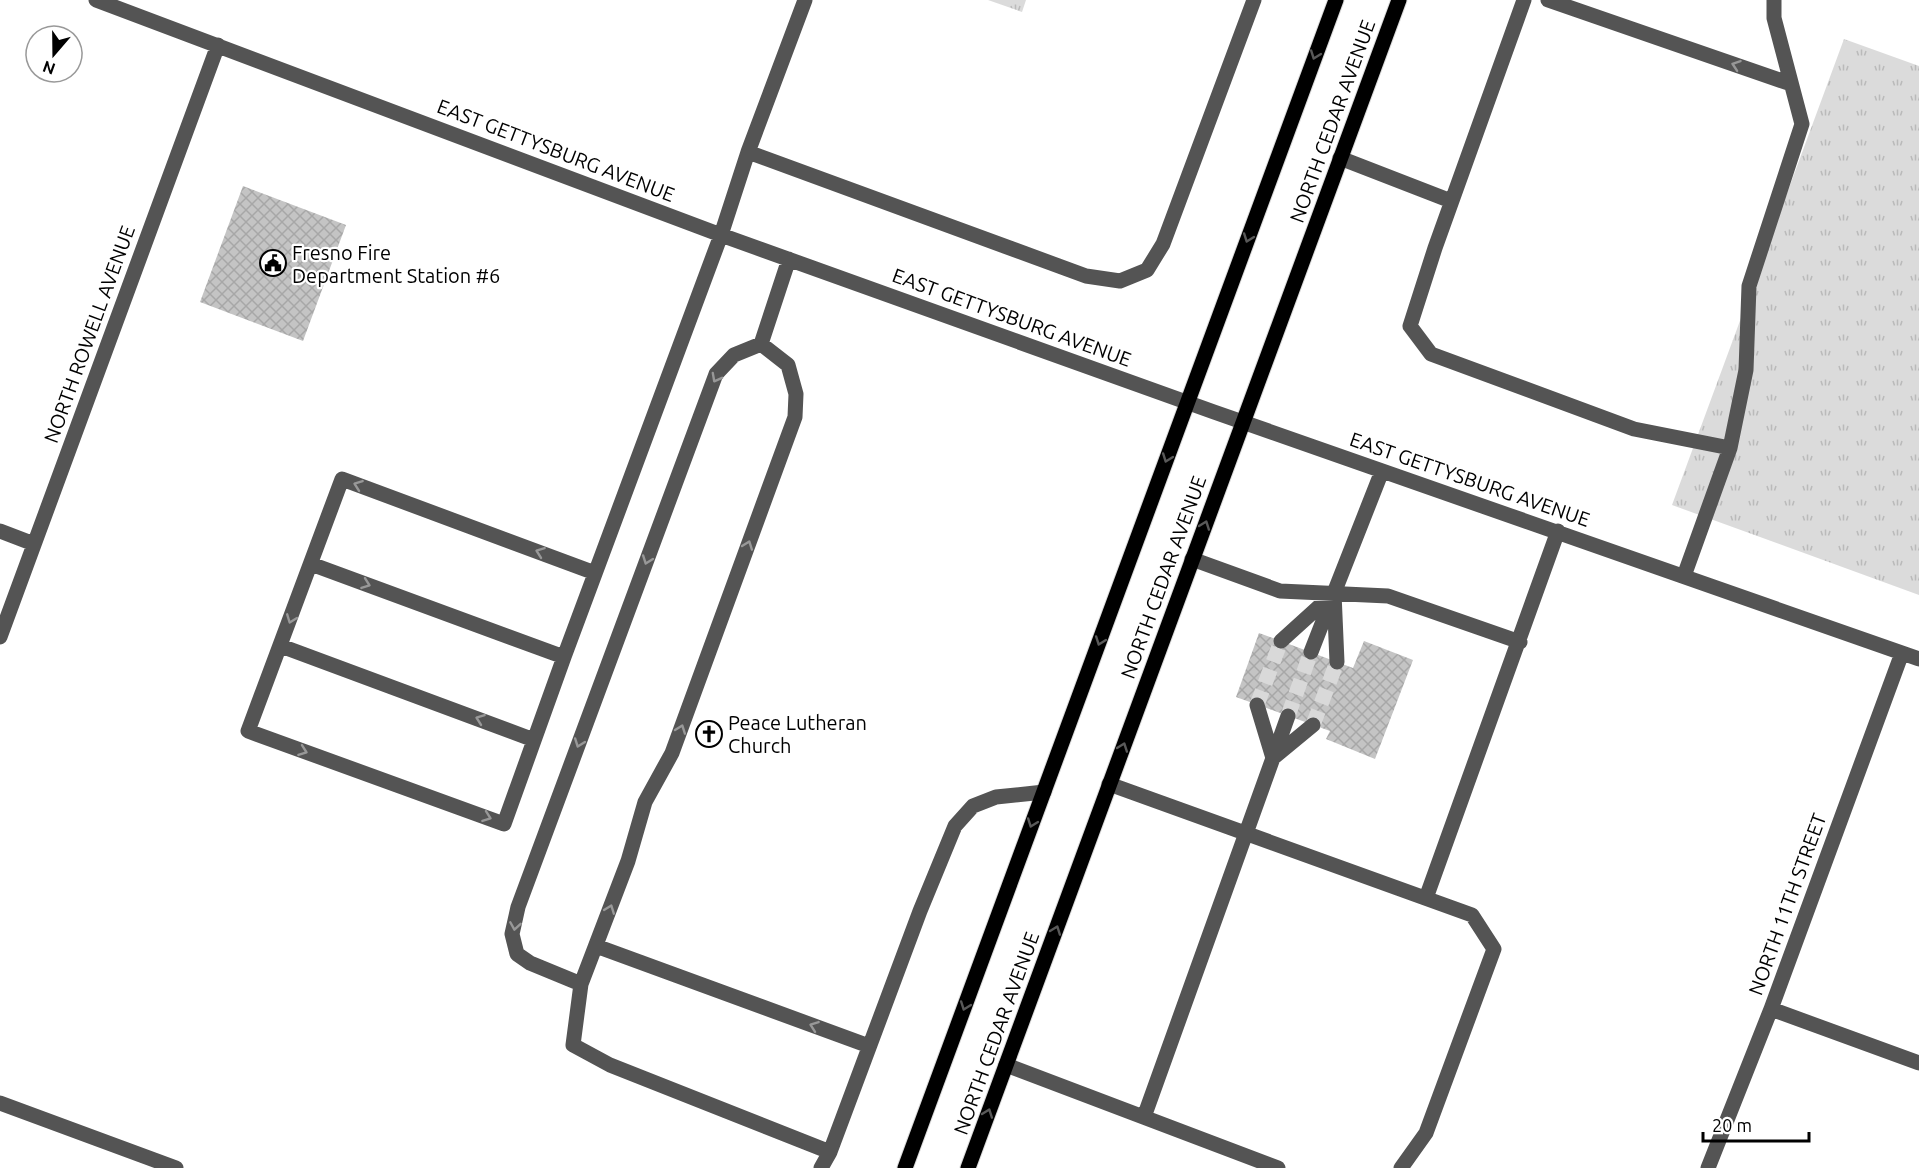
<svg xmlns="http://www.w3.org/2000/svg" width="1919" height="1168" font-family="Ubuntu,sans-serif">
	<defs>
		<pattern id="grass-tufts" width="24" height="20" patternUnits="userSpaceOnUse" patternTransform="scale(1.5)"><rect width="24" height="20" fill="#dbdbdb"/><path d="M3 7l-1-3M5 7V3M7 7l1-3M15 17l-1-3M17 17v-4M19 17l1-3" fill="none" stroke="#bababa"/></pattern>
		<pattern id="building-cross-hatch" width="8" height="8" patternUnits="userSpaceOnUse" patternTransform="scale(1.5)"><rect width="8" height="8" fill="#c4c4c4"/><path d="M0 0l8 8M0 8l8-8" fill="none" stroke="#a7a7a7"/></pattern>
	</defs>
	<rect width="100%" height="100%" fill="#fff"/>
	<path fill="url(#grass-tufts)" d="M988,0H1026L1022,12Z
		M1844,39L1919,66V595L1672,505Z"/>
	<path fill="url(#building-cross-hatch)" d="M243,186L346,225L303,341L200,302Z
		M1259,633L1353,668L1364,641L1413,660L1375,759L1326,739L1330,731L1236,697Z"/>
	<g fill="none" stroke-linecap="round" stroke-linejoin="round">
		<path stroke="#d9d9d9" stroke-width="15" stroke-dasharray="15 8" stroke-linecap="butt" d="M1257,705L1281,641
			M1288,716L1311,652
			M1313,725L1337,662"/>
		<defs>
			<path id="major" d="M905,1168L1336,0
				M968,1168L1399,0"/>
		</defs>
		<use href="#major" stroke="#dbdbdb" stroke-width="17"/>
		<path stroke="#545454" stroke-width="15" d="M96,0L721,235L1214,412L1919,659
			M1524,0L1435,248L1410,326L1431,354L1634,429L1730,448
			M1548,0L1791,84
			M748,152L1086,276L1120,281L1147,270L1163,244L1254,0
			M1340,158L1451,201
			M761,344L788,365L796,394L795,417L672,753L645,802L628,861L581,984L573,1045L610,1065L830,1152
			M0,531L34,544
			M1192,559L1280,591L1388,596L1520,642
			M311,564L564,657
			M595,573L342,479L248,731L504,824L564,657L721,235L748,152L805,0
			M1684,576L1730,448L1746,370L1749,286L1802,124L1774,18V0
			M0,637L218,45
			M1281,641L1334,593L1311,652
			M281,646L534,740
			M1337,662L1334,593L1382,471
			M1288,716L1273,758L1313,725
			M1109,784L1472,915L1494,949L1426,1133L1401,1168
			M1426,898L1558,531
			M596,946L869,1046
			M581,984L530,963L517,954L512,934L518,907L716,374L734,355L761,344L789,259
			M1771,1009L1919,1063
			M1006,1065L1278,1168
			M0,1103L176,1168
			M1144,1117L1273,758L1257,705
			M821,1168L830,1152L920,911L955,826L973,806L996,797L1044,792
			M1708,1168L1771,1009L1902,653"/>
		<use href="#major" stroke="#000" stroke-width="15"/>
	</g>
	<defs><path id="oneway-chevron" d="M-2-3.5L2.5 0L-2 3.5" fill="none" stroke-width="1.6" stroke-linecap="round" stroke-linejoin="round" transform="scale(1.5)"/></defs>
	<g stroke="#595959">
		<use href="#oneway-chevron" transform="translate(1315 55) rotate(110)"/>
		<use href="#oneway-chevron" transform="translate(1248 238) rotate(110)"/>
		<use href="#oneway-chevron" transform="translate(1167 458) rotate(110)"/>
		<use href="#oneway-chevron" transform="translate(1205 525) rotate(-70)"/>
		<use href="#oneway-chevron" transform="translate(1100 641) rotate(110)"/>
		<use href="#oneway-chevron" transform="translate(1123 747) rotate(-70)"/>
		<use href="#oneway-chevron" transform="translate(1032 823) rotate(110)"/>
		<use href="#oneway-chevron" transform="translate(1056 930) rotate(-70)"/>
		<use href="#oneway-chevron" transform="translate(965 1006) rotate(110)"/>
		<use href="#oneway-chevron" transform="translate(988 1113) rotate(-70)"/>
	</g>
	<g stroke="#989898">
		<use href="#oneway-chevron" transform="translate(1736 65) rotate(-161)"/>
		<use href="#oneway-chevron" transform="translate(716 378) rotate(118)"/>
		<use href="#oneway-chevron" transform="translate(358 485) rotate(-160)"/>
		<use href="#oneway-chevron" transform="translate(748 545) rotate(-70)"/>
		<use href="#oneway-chevron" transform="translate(540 552) rotate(-160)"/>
		<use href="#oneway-chevron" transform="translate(647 560) rotate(110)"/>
		<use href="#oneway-chevron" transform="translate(366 584) rotate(20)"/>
		<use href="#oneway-chevron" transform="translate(291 619) rotate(111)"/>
		<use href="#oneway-chevron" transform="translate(480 719) rotate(-160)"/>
		<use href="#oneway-chevron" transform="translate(681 729) rotate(-70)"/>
		<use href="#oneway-chevron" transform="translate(579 743) rotate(110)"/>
		<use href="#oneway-chevron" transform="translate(303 751) rotate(20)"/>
		<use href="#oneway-chevron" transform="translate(487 817) rotate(20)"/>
		<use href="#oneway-chevron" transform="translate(610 909) rotate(-69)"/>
		<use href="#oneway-chevron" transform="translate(515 926) rotate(99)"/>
		<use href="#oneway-chevron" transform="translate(814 1026) rotate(-160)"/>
	</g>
	<defs>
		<symbol id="civic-ring" viewBox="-11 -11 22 22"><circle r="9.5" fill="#fff" stroke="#000" stroke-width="1.5"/><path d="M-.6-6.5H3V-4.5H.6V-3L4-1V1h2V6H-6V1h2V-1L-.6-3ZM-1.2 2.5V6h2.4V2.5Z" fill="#000"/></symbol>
		<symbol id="church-ring" viewBox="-11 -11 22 22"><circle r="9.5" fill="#fff" stroke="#000" stroke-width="1.5"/><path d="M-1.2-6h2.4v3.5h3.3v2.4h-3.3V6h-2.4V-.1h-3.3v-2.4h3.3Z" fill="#000"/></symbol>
	</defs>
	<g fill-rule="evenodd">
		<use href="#civic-ring" x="258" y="248" width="30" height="30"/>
		<use href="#church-ring" x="694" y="719" width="30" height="30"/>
	</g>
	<g text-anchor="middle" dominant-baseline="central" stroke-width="4.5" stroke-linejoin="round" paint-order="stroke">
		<g font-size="20" fill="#000" stroke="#fff">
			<text transform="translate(1332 121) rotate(-70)">NORTH CEDAR AVENUE</text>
			<text transform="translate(556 150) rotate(21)">EAST GETTYSBURG AVENUE</text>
			<text transform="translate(1012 317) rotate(20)">EAST GETTYSBURG AVENUE</text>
			<text transform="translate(89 334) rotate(-70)">NORTH ROWELL AVENUE</text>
			<text transform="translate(1470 479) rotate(19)">EAST GETTYSBURG AVENUE</text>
			<text transform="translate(1163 577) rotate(-70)">NORTH CEDAR AVENUE</text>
			<text transform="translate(1787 904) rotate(-70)">NORTH 11TH STREET</text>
			<text transform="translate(996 1033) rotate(-70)">NORTH CEDAR AVENUE</text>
		</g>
		<g font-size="20" fill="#000" stroke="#fff" text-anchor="start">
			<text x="292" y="252">Fresno Fire<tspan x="292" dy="23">Department Station #6</tspan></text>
			<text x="728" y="722">Peace Lutheran<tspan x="728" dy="23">Church</tspan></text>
		</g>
	</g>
	<g transform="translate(54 54) rotate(200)"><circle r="28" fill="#ffffff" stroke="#999999" stroke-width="1.5"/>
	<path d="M0-4.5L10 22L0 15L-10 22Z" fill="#000000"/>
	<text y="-9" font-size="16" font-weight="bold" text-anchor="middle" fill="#000000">N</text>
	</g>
	<path d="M1703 1132v9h106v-9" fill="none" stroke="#000000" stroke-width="3"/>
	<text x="1712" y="1132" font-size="18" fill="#000000" stroke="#ffffff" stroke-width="4.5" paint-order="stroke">20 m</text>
</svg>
